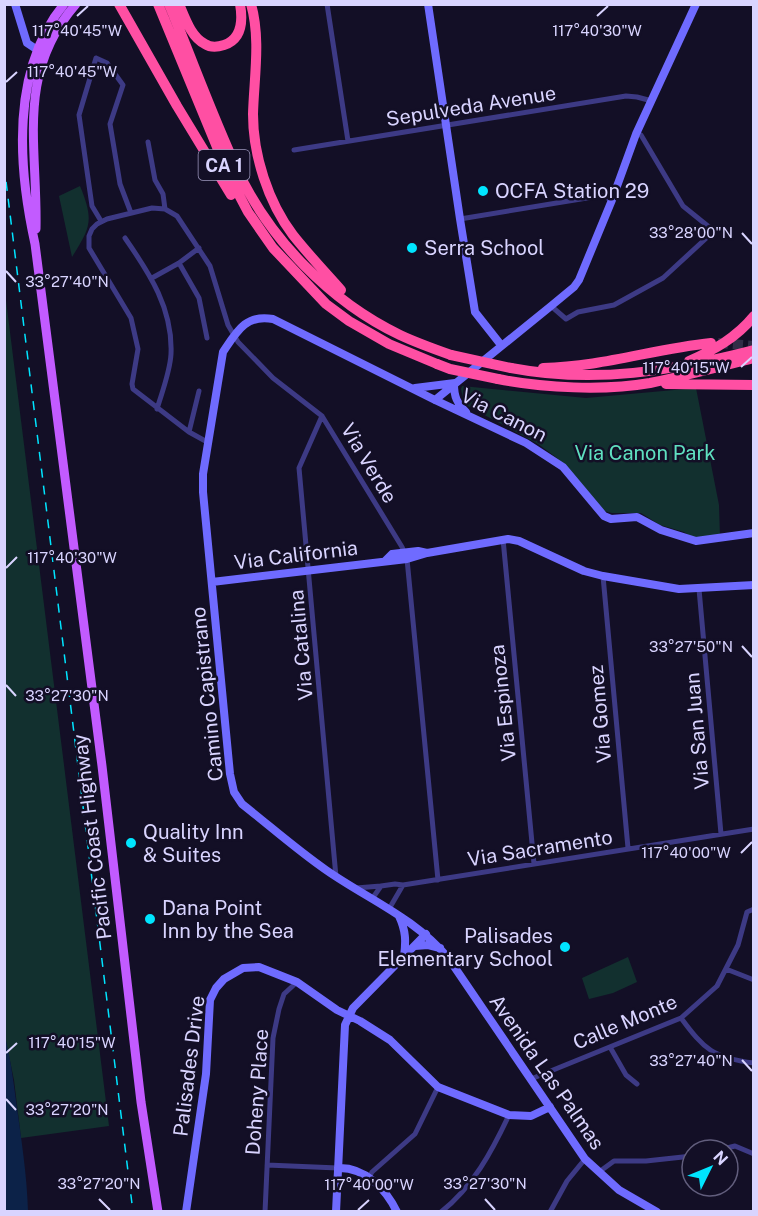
<svg xmlns="http://www.w3.org/2000/svg" width="758" height="1216" font-family="'Public Sans',sans-serif">
	<rect width="100%" height="100%" fill="#130f26"/>
	<path fill="#12302f" d="M80,186C94,220 91,227 72,257L59,196Z
		M4,284L109,1126L21,1138L14,1080L4,1032Z
		M462,386L586,398L696,388L719,505L720,537L695,539L684,532L660,525L641,513H612L604,511L557,458L538,444L464,404L461,389Z
		M628,957L637,982L613,993L589,999L582,978Z"/>
	<path fill="#0c2248" d="M4,1032C10,1055 13,1078 16,1101C21,1138 27,1174 28,1211H5Z"/>
	<g fill="none" stroke-linecap="round" stroke-linejoin="round">
		<path stroke="#312d47" stroke-width="10" stroke-dasharray="10 5" stroke-linecap="butt" d="M718,343L754,346"/>
		<path stroke="#3d3a85" stroke-width="5" d="M327,4L348,141
			M148,142L155,180L163,194L165,209
			M294,150L626,96L637,97L652,101
			M460,219L593,197L603,196L612,200
			M101,221L92,206L79,115L96,58L107,63L123,85L110,124L120,184L131,213
			M125,238C150,274 173,309 171,354C170,372 162,392 157,409
			M179,263L199,298L207,338
			M152,278L179,263L199,248
			M551,306L566,319L578,312L614,305L663,278L714,231L683,206L641,135L636,134
			M322,416L299,468L336,877
			M189,432L199,391
			M209,443L189,432L133,389L132,384L138,349L131,318L89,248V236L92,229L97,224L107,219L152,208L165,209L177,216L210,266L228,325L238,342L273,378L322,416L402,547L407,559L438,880
			M503,539L534,864
			M603,576L628,848
			M699,589L721,834
			M356,888L381,886
			M372,899L381,886L395,884L403,885L754,829
			M389,909L403,885
			M726,969L754,980
			M681,1018C704,1049 713,1058 754,1063
			M610,1047L626,1075L637,1084
			M531,1079L681,1018L717,986L738,945L747,912L754,909
			M719,1150L735,1146L754,1154
			M267,1165L338,1168
			M599,1172L614,1161H646L692,1156
			M369,1177L372,1172L415,1134L438,1087
			M265,1212L273,1038L279,1009L284,994L297,982
			M441,1212C473,1187 492,1151 509,1115
			M550,1212L567,1181L585,1159"/>
		<path stroke="#6f6bff" stroke-width="8" d="M15,4L27,43L42,53
			M428,4L460,219L475,312L501,345
			M454,384C454,397 457,403 466,412
			M415,388L455,383
			M435,400L551,306L574,287L579,280L612,200L636,134L696,4
			M385,561L392,554L418,551L427,553
			M212,582L407,559L427,553L508,539L519,541L584,571L603,576L679,589L754,585
			M399,916C406,931 406,941 404,957
			M415,946L428,945L440,948
			M338,1168C365,1167 386,1189 397,1212
			M186,1212L206,1074L210,1000L216,988L224,979L243,968L259,967L297,982L337,1010L360,1021L390,1040L438,1087L509,1115L531,1116L550,1107
			M336,1212L345,1025L353,1008L426,934
			M657,1212L619,1190L585,1159L449,959C414,917 369,900 326,870C297,850 270,826 242,804L234,792L230,774L203,492V474L223,352C237,331 246,314 273,319L435,400L526,443L563,467L604,516L611,519L637,517L661,530L696,541L754,533"/>
		<path stroke="#c25bff" stroke-width="9" d="M64,4C11,69 18,167 35,244L102,766L141,1102L158,1212
			M36,229C38,147 15,74 76,4"/>
		<path stroke="#ff4fa3" stroke-width="10" d="M119,4L177,106L231,195
			M158,4L229,176L248,212L273,248L326,304L349,321L389,344L437,364
			M169,4C192,59 212,115 237,169C269,239 331,302 400,335C417,343 434,349 451,355
			M179,4C185,18 191,37 205,44C211,48 218,47 224,45C242,39 243,21 240,4
			M251,4C261,39 254,78 253,114C253,155 268,202 293,235C308,254 325,272 341,290
			M689,361C714,350 736,338 754,316
			M511,368C595,384 672,371 754,350
			M543,368C602,367 653,349 711,343
			M498,379C543,388 604,391 650,383C685,376 719,367 754,358
			M666,384L754,385"/>
		<path stroke="#00e5ff" stroke-width="1.5" stroke-dasharray="9 8" stroke-linecap="butt" d="M4,165L133,1212"/>
		<path stroke="#ff4fa3" stroke-width="10" d="M451,355L511,368
			M437,364L450,369L498,379"/>
	</g>
	<path fill="none" stroke="#d9d4ff" stroke-width="2" d="M77,16L88,6M597,16L608,6M6,82L17,72M742,233L752,244M6,271L16,282M741,367L752,357M6,568L17,557M742,646L752,657M6,685L16,696M741,853L752,842M6,1053L17,1043M742,1060L752,1071M6,1099L16,1110M99,1199L110,1210M485,1199L495,1210M358,1210L369,1200"/>
	<g fill="#00e5ff" stroke="#130f26" stroke-width="2">
		<circle cx="483" cy="191" r="6"/>
		<circle cx="412" cy="248" r="6"/>
		<circle cx="131" cy="843" r="6"/>
		<circle cx="150" cy="919" r="6"/>
		<circle cx="565" cy="947" r="6"/>
	</g>
	<g text-anchor="middle" dominant-baseline="central" stroke-width="5" stroke-linejoin="round" paint-order="stroke">
		<rect fill="#130f26" stroke="#9e99be" stroke-width="1.5" x="198.5" y="150" width="51" height="30" rx="4.5"/>
		<g font-size="18" font-weight="bold" fill="#d9d4ff">
			<text x="224" y="165">CA 1</text>
		</g>
		<g font-size="20" fill="#d9d4ff" stroke="#130f26">
			<text transform="translate(471 106) rotate(-9)">Sepulveda Avenue</text>
			<text transform="translate(504 415) rotate(27)">Via Canon</text>
			<text transform="translate(369 463) rotate(59)">Via Verde</text>
			<text transform="translate(296 555) rotate(-7)">Via California</text>
			<text transform="translate(301 645) rotate(-95)">Via Catalina</text>
			<text transform="translate(207 694) rotate(-96)">Camino Capistrano</text>
			<text transform="translate(503 703) rotate(-96)">Via Espinoza</text>
			<text transform="translate(600 714) rotate(-95)">Via Gomez</text>
			<text transform="translate(697 731) rotate(-95)">Via San Juan</text>
			<text transform="translate(92 837) rotate(-97)">Pacific Coast Highway</text>
			<text transform="translate(540 848) rotate(-9)">Via Sacramento</text>
			<text transform="translate(625 1022) rotate(-23)">Calle Monte</text>
			<text transform="translate(189 1066) rotate(-83)">Palisades Drive</text>
			<text transform="translate(547 1072) rotate(55)">Avenida Las Palmas</text>
			<text transform="translate(257 1092) rotate(-86)">Doheny Place</text>
		</g>
		<g font-size="20" fill="#d9d4ff" stroke="#130f26" text-anchor="start">
			<text x="495" y="191">OCFA Station 29</text>
			<text x="424" y="248">Serra School</text>
			<text x="143" y="832">Quality Inn<tspan x="143" dy="23">&amp; Suites</tspan></text>
			<text x="162" y="908">Dana Point<tspan x="162" dy="23">Inn by the Sea</tspan></text>
			<text x="553" y="936" text-anchor="end">Palisades<tspan x="553" dy="23">Elementary School</tspan></text>
		</g>
		<g font-size="20" fill="#5fe0c0" stroke="#130f26">
			<text x="645" y="453">Via Canon Park</text>
		</g>
	</g>
	<g font-size="15" text-anchor="middle" fill="#d9d4ff" stroke="#130f26" stroke-width="5" stroke-linejoin="round" paint-order="stroke">
		<text x="77" y="36">117°40'45"W</text>
		<text x="597" y="36">117°40'30"W</text>
		<text x="72" y="77">117°40'45"W</text>
		<text x="691" y="238">33°28'00"N</text>
		<text x="67" y="287">33°27'40"N</text>
		<text x="686" y="373">117°40'15"W</text>
		<text x="72" y="563">117°40'30"W</text>
		<text x="691" y="652">33°27'50"N</text>
		<text x="67" y="701">33°27'30"N</text>
		<text x="686" y="858">117°40'00"W</text>
		<text x="72" y="1048">117°40'15"W</text>
		<text x="691" y="1066">33°27'40"N</text>
		<text x="67" y="1115">33°27'20"N</text>
		<text x="99" y="1189">33°27'20"N</text>
		<text x="485" y="1189">33°27'30"N</text>
		<text x="369" y="1190">117°40'00"W</text>
	</g>
	<rect width="758" height="1216" fill="none" stroke="#d9d4ff" stroke-width="12"/>
	<g transform="translate(710 1168) rotate(47)"><circle r="28" fill="#130f26" stroke="#625e7d" stroke-width="1.5"/>
	<path d="M0-4.5L10 22L0 15L-10 22Z" fill="#00e5ff"/>
	<text y="-9" font-size="16" font-weight="bold" text-anchor="middle" fill="#d9d4ff">N</text>
	</g>
</svg>
